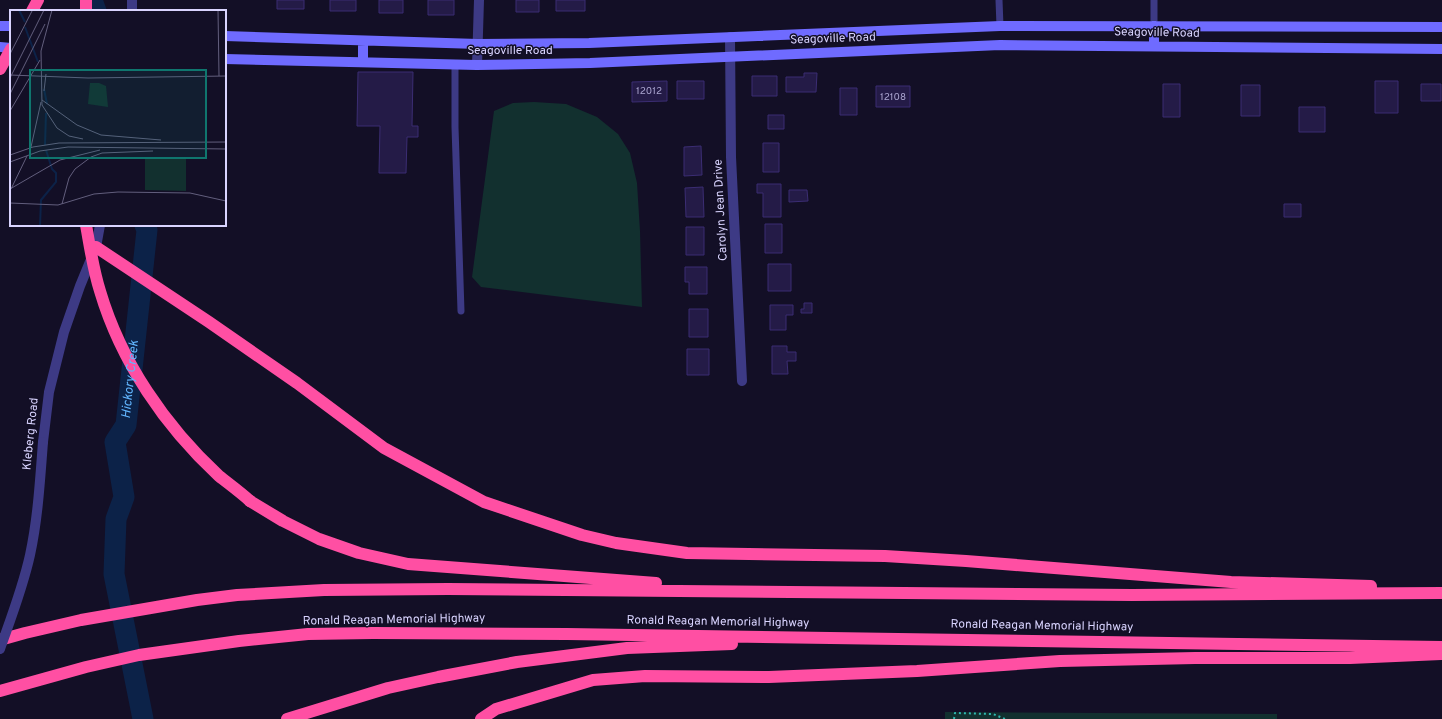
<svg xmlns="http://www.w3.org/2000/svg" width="1442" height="719" font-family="Overpass,sans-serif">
	<rect width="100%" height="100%" fill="#130f26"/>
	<path fill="#12302f" d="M534,102L566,104L597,117L618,134L630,153L637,183L640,231L642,307L481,287L472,277L494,111L513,103Z
		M945,712L1277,714V719H945Z"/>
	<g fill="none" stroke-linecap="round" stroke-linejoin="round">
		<g stroke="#0c2248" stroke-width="21">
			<path d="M92,0L96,11"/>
			<path id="s1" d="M143,719L114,574L116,519L124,497L115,442L126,425L147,230L145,225"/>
		</g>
	</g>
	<path fill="#241b47" stroke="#3b2d73" d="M277,0H304V9H277Z
		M330,0H356V11H330Z
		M379,0H403V13H379Z
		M428,0H454V15H428Z
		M516,0H539V12H516Z
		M556,0H585V11H556Z
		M358,72H413L412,126H418V137H407L406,173H379L380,126H357Z
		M804,73H817L816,92H786V77H804Z
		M752,76H777V96H752Z
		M667,81V101L632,102V82Z
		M677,81H704V99H677Z
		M1375,81H1398V113H1375Z
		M1163,84H1180V117H1163Z
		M1421,84H1441V101H1421Z
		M1241,85H1260V116H1241Z
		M876,86H910V107H876Z
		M840,88H857V115H840Z
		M1299,107H1325V132H1299Z
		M768,115H784V129H768Z
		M763,143H779V172H763Z
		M701,146L702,175L684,176V147Z
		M757,184H781V217H763V193H757Z
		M703,187L704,217H686L685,188Z
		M789,190H807L808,201L789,202Z
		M1284,204H1301V217H1284Z
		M765,224H782V253H765Z
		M686,227H704V255H686Z
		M768,264H791V291H768Z
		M685,267H707V294H689V282H685Z
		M804,303H812V313H801V309H804Z
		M770,305H793V315H786V330H770Z
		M689,309H708V337H689Z
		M772,346H787V352H796V361H787L788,374H772Z
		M687,349H709V375H687Z"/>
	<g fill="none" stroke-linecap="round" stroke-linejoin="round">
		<path stroke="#2fb8b0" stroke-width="2" stroke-dasharray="2 3" stroke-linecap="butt" d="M954,719L955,713L993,714L1005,719"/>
		<path stroke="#3d3a85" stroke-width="7" d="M999,0L1000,26
			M1154,26V0
			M455,64V127L461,311"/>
		<path stroke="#3d3a85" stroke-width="10" d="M132,0V11
			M730,37L731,157L742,381
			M477,65L479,0"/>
		<path stroke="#3d3a85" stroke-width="10" d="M43,442L49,392L64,332L80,286L96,247L100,225"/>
		<path stroke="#6f6bff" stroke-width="10" d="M0,26H11
			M1154,26V46
			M225,36L478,44L589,43L1000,26L1442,27
			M0,47L11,48
			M225,59L477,65L590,63L1000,45L1442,49
			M363,62V41"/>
		<path stroke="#ff4fa3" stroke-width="12" d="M32,11L38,0
			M86,11V0
			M0,69L11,49
			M96,247L209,322L297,383L384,448L484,502L582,535L616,543L687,553L885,556L966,561L1231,582L1371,586
			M250,501L283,521L319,539L359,553L408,564L656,583
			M0,640L25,633L81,620L197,600L237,595L324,590L448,589L1132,595L1442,593
			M0,691L86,667L139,655L239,641L308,634L373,633L567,634L1442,647
			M287,719L388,688L438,677L517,662L627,648L732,644
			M481,719L496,709L593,680L645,676L769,677L917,671L1060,661L1195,658H1350L1441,654"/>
		<path stroke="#3d3a85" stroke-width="10" d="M0,649C11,618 23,587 30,555C38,518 40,480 43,442"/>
		<path stroke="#ff4fa3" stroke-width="12" d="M86,225C90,247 93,269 100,291C121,362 165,426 219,476C229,484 240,492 250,501"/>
	</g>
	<g text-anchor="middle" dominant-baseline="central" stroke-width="3" stroke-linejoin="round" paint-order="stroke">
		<g font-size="10" fill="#aca6d1">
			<text x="649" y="91">12012</text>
			<text x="893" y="97">12108</text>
		</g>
		<g font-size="12" fill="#d9d4ff" stroke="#130f26">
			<text transform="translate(1157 33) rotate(1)">Seagoville Road</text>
			<text transform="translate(833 39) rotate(-2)">Seagoville Road</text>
			<text x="510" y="51">Seagoville Road</text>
			<text transform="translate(721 210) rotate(-93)">Carolyn Jean Drive</text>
			<text transform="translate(31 434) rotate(-84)">Kleberg Road</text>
			<text transform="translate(394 620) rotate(-1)">Ronald Reagan Memorial Highway</text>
			<text transform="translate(718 622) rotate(1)">Ronald Reagan Memorial Highway</text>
			<text transform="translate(1042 626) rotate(1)">Ronald Reagan Memorial Highway</text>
		</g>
		<g font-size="13" font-style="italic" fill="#62b6ff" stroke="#130f26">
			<text stroke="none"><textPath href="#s1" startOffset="348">Hickory Creek</textPath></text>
		</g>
	</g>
	<g transform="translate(10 10)">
		<rect width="216" height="216" fill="#130f26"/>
		<path d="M80,73H89L96,76L98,97L78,94ZM135,147H176V181L135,180Z" fill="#12302f"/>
		<path fill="none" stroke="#0c2248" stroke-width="2" d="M9,0L15,12M15,17L28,52M34,79L37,94M35,135L36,103M30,216L31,190L46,172V163L42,159L36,140"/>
		<path fill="none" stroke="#625e7d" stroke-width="1" d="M42,0L31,41L32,95L47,118L59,126L73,129M208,0L209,66M0,44L22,1M0,65L78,68L216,66M0,68L34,0M34,81L36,64M0,84L35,14M32,90L67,115L91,125L151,130M0,101L30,50M21,137L31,92M0,145L23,137L49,133L216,132M0,152L30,141L58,137L216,139M0,179L50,150L90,140M1,179L17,146M0,193L48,195L84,184L108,182L180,183L216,191M52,194L59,168L65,159L81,147L92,143L143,141"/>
		<path fill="#0f766e" fill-opacity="0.15" stroke="#0f766e" stroke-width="2" d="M20,60H196V148H20Z"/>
		<rect width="216" height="216" fill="none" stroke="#d9d4ff" stroke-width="2"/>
	</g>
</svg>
